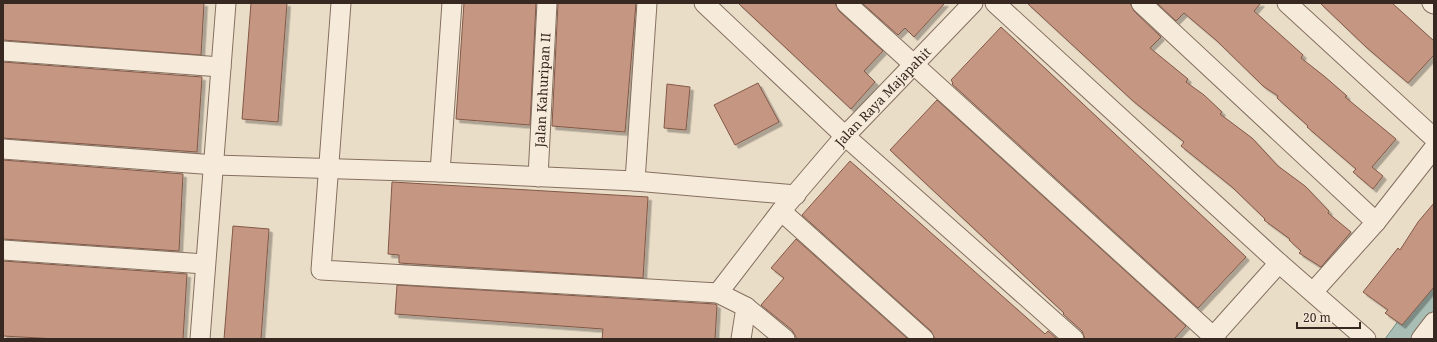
<svg xmlns="http://www.w3.org/2000/svg" width="1437" height="342" font-family="'Noto Serif',serif">
	<defs>
		<filter id="shadow"><feDropShadow dx="3.5" dy="3.5" stdDeviation="0" flood-color="#0004"/></filter>
	</defs>
	<rect width="100%" height="100%" fill="#eaddc8"/>
	<path fill="#a9bfb6" stroke="#708d83" d="M1434,272V339H1385Z"/>
	<path fill="#c59782" stroke="#825847" filter="url(#shadow)" d="M3,3H204L201,55L3,40Z
		M251,3H287L278,122L242,119Z
		M464,3H536L530,125L456,119Z
		M558,3H636L625,132L552,126Z
		M738,3H835L839,11L883,51L864,71L875,82L851,109Z
		M862,3H945L914,37L905,28L898,35Z
		M1027,3H1130L1134,11L1161,37L1150,48L1188,79L1186,82L1204,95L1222,112L1220,114L1252,138L1278,166L1305,186L1329,211L1328,213L1351,232L1321,267L1299,253L1301,251L1289,240L1290,239L1264,220L1265,219L1232,187L1181,146L1184,142L1133,101Z
		M1157,3H1261L1254,11L1303,55L1301,58L1324,76L1347,96L1345,97L1396,139L1372,167L1383,176L1373,189L1353,172L1356,169L1307,127L1308,126L1277,98L1278,96L1263,86L1217,41L1184,13L1176,21Z
		M1320,3H1392L1434,41V55L1408,83L1366,47Z
		M1001,27L1246,257L1198,308L952,84L953,83L951,80Z
		M3,62L202,77L197,152L3,138Z
		M758,83L779,122L735,145L714,105Z
		M667,84L690,87L686,130L664,128Z
		M937,100L1186,326L1174,339H1085L1082,331L1063,314L1064,313L890,150Z
		M3,160L183,174L179,251L3,239Z
		M850,161L1045,334L1048,331L1057,339H935L931,331L802,215Z
		M392,182L648,197L643,278L399,263V255L388,254Z
		M1434,203V287L1402,325L1385,313L1388,310L1363,292L1398,248L1400,250L1418,222Z
		M233,226L269,229L261,339H224Z
		M796,239L908,339H797L796,337L792,330L761,305L784,278L771,268Z
		M3,261L187,274L183,339H57L3,336Z
		M397,285L715,304L717,305L715,339H602L603,329L395,314Z"/>
	<g fill="none" stroke-linecap="round" stroke-linejoin="round">
		<defs>
			<g id="street">
				<path d="M341,3L321,270L718,293"/>
				<path d="M704,3L845,136L1074,339"/>
				<path d="M846,3L1216,339"/>
				<path d="M995,3L1279,263L1366,339"/>
				<path d="M1141,3L1376,222"/>
				<path d="M1287,3L1434,138"/>
				<path d="M1432,3L1434,4"/>
				<path d="M3,51L221,67"/>
				<path d="M3,149L215,165L440,172L635,181L796,195"/>
				<path d="M440,172L452,3"/>
				<path id="s1" d="M538,177L547,3"/>
				<path d="M635,181L647,3"/>
				<path d="M781,211L924,339"/>
				<path d="M3,250L205,264"/>
				<path d="M1313,292L1376,222L1434,148"/>
				<path d="M746,307L785,339"/>
				<path d="M200,339L226,3"/>
				<path id="s2" d="M741,339L746,307L718,293L781,211L845,136L973,3"/>
				<path d="M1211,339L1279,263"/>
				<path d="M1421,339L1434,322"/>
			</g>
		</defs>
		<use href="#street" stroke="#856f5f" stroke-width="21"/>
		<use href="#street" stroke="#f6ebdb" stroke-width="19"/>
	</g>
	<g text-anchor="middle" dominant-baseline="central" stroke-width="3.5" stroke-linejoin="round" paint-order="stroke">
		<g font-size="13" fill="#372921" stroke="#f3e8d7">
			<text stroke="none"><textPath href="#s1" startOffset="87">Jalan Kahuripan II</textPath></text>
			<text stroke="none"><textPath href="#s2" startOffset="320">Jalan Raya Majapahit</textPath></text>
		</g>
	</g>
	<rect width="1437" height="342" fill="none" stroke="#372921" stroke-width="8"/>
	<path d="M1297 322v6h63v-6" fill="none" stroke="#372921" stroke-width="2"/>
	<text x="1303" y="322" font-size="12" fill="#372921" stroke="#f3e8d7" stroke-width="3" paint-order="stroke">20 m</text>
</svg>
